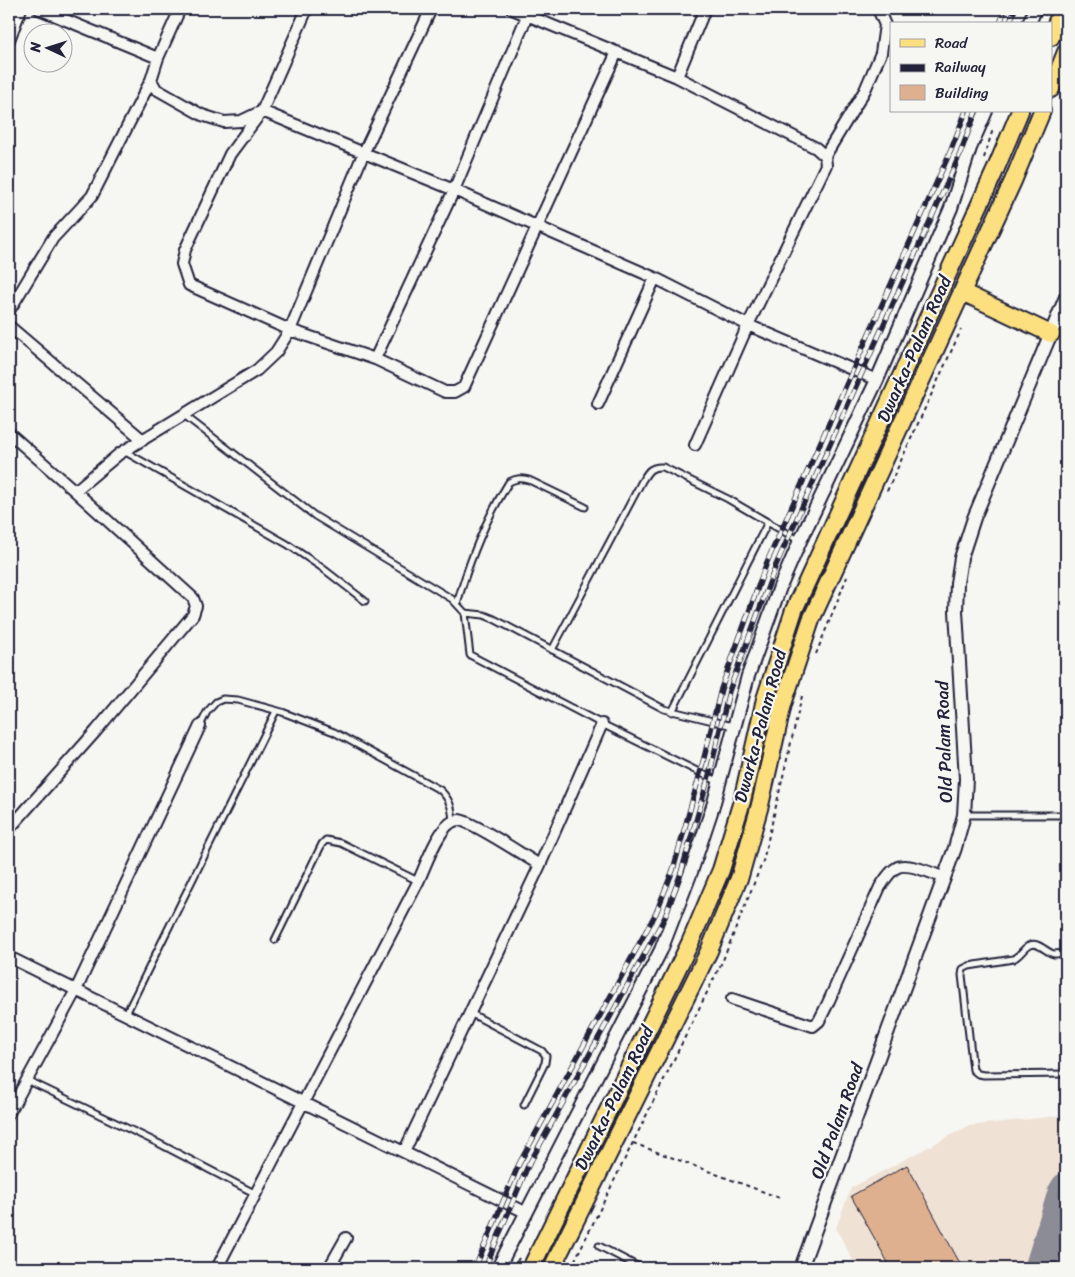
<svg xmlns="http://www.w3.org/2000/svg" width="1075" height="1277" font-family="Sriracha,sans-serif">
	<rect width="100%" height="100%" fill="#f6f6f2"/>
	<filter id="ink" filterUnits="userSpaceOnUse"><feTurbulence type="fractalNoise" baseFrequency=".02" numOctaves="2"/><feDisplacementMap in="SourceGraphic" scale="10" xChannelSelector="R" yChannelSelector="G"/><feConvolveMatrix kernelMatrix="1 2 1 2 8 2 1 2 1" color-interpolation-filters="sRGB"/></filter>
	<g filter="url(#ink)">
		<path fill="#efe1d4" d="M1066,1115V1268H857L836,1228L851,1188L968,1126Z"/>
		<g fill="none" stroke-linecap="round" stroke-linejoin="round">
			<path stroke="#8c8c96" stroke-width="31" d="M1040,1268L1063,1193L1066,1188"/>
		</g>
		<path fill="#deb08f" stroke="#22223b" d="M907,1165L956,1256L963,1268H891L851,1196Z"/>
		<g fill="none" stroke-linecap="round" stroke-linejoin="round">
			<defs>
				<path id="service" d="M184,415L315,516L452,599L465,613L470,655L602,724L719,782
					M124,451L287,544L321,567L365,601
					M457,604C469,561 485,520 509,482C517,478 521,478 529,480L585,507
					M465,613L484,615L494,619L664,709L733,726
					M552,650L642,481C648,471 651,466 663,467L728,499L800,541
					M672,712L768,522
					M200,726L207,712L216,702L223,699L238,700L282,712L334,732L440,790C450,799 452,808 453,821
					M964,815H1066
					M275,940L322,844L326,840L341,843L418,881
					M1066,953C1062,953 1058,954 1054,954C1045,952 1038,940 1028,946C1023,949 1020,956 1013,959L969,966L963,969L962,975L973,1070L978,1074L984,1075L1066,1074
					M470,1013L542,1051L546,1056L545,1063L524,1105
					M126,1014L276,711
					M27,1080L162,1145L256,1194
					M599,1246L641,1268"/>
				<path id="minor" d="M39,9L158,58L180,9
					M307,9L262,111L230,154L185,250L182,264L189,285L290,330L375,359L445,392H455L464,387L617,52
					M512,9L677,77L816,148L825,156L826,165L748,325L877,380
					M9,40L21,9
					M158,58L151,80L156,89L202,115L224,122L241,121L262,111L454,190L582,246L655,278L748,325L695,445
					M677,77L705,9
					M825,156L865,90L881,53L885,25L878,9
					M9,311L53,238L92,196L151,80
					M9,326L143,440
					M375,359L454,190L527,16
					M598,404L655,278
					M9,433L75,491L193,598L196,606L193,615L96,731L9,829
					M75,491L119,454L257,370L276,352L290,330L364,152L431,9
					M9,957L527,1213
					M732,999L813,1026L819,1021L827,1005L880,887C885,880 889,872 896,868C906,861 934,874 945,878
					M9,1113L76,990L200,726
					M404,1152L540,865L602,724
					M217,1268L418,882C425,867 438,829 452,822C454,821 457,820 459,820C474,822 524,856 540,865
					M329,1268L346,1238"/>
				<path id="tertiary" d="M1029,24L1035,9
					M498,1268L661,950L691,872L713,806L748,676L780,587L800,541L877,380L951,208L970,148L986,111
					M801,1268L955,848L964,815L966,779L956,611L957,583L961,558L974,518L1066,297"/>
				<path id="primary" d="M1051,37L1062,9
					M1051,89L1066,52
					M962,292L1051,334
					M531,1268L690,943L721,870L742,801L765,699L794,610L994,173L1020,111
					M552,1268L709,951L740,876L760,805L783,704L811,620L1013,181L1042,111"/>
			</defs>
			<use href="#service" stroke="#22223b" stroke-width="9"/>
			<use href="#minor" stroke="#22223b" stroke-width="14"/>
			<use href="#tertiary" stroke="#22223b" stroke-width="16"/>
			<use href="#primary" stroke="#22223b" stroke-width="20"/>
			<path stroke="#22223b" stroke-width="2" stroke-dasharray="4 4" stroke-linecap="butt" d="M984,158L993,129
				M887,491L961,330
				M816,654L847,577
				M633,1143L780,1198
				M513,1268L519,1258
				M571,1268L723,960L763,861L802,696"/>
			<use href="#service" stroke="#f6f6f2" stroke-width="5"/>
			<use href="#minor" stroke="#f6f6f2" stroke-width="10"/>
			<use href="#tertiary" stroke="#f6f6f2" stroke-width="12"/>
			<use href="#primary" stroke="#fce080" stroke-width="16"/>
			<defs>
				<path id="rail" d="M1000,24L1005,9
					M1009,24L1015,9
					M475,1268L519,1164L656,913L673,870L701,770L721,689L767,562L951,150L966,111
					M485,1268L527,1168L665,917L681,873L710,772L729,691L776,565L960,154L976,111"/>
			</defs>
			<use href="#rail" stroke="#22223b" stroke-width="5.5"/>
			<use href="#rail" stroke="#f6f6f2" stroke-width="4" stroke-dasharray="11" stroke-linecap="butt"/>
		</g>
	</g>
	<g text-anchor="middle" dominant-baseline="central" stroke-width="4.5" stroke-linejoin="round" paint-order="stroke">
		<g font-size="18" fill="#22223b" stroke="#f6f6f2">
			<text transform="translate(914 349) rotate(-66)">Dwarka-Palam Road</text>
			<text transform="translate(760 726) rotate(-75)">Dwarka-Palam Road</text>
			<text transform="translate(944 742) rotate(-92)">Old Palam Road</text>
			<text transform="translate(614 1098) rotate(-64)">Dwarka-Palam Road</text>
			<text transform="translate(837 1121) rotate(-70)">Old Palam Road</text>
		</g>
	</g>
	<rect width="1075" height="1277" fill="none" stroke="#f6f6f2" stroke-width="30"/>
	<rect x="15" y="15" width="1045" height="1247" fill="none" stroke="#22223b" stroke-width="2" filter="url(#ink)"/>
	<rect x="890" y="22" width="162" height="90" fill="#f6f6f2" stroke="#a1a1a9"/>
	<rect x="900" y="39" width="25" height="8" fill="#fce080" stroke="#a1a1a9"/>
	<text x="935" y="48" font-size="15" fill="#22223b">Road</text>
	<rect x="900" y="64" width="25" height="8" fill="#22223b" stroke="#a1a1a9"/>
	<text x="935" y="72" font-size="15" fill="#22223b">Railway</text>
	<rect x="900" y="85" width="25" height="15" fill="#deb08f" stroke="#a1a1a9"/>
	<text x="935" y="98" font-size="15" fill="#22223b">Building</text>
	<g transform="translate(48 48) rotate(274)"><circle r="24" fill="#f6f6f2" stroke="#a1a1a9"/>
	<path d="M0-4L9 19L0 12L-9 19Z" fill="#22223b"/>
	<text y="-8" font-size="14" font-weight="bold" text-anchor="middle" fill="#22223b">N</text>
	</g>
</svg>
